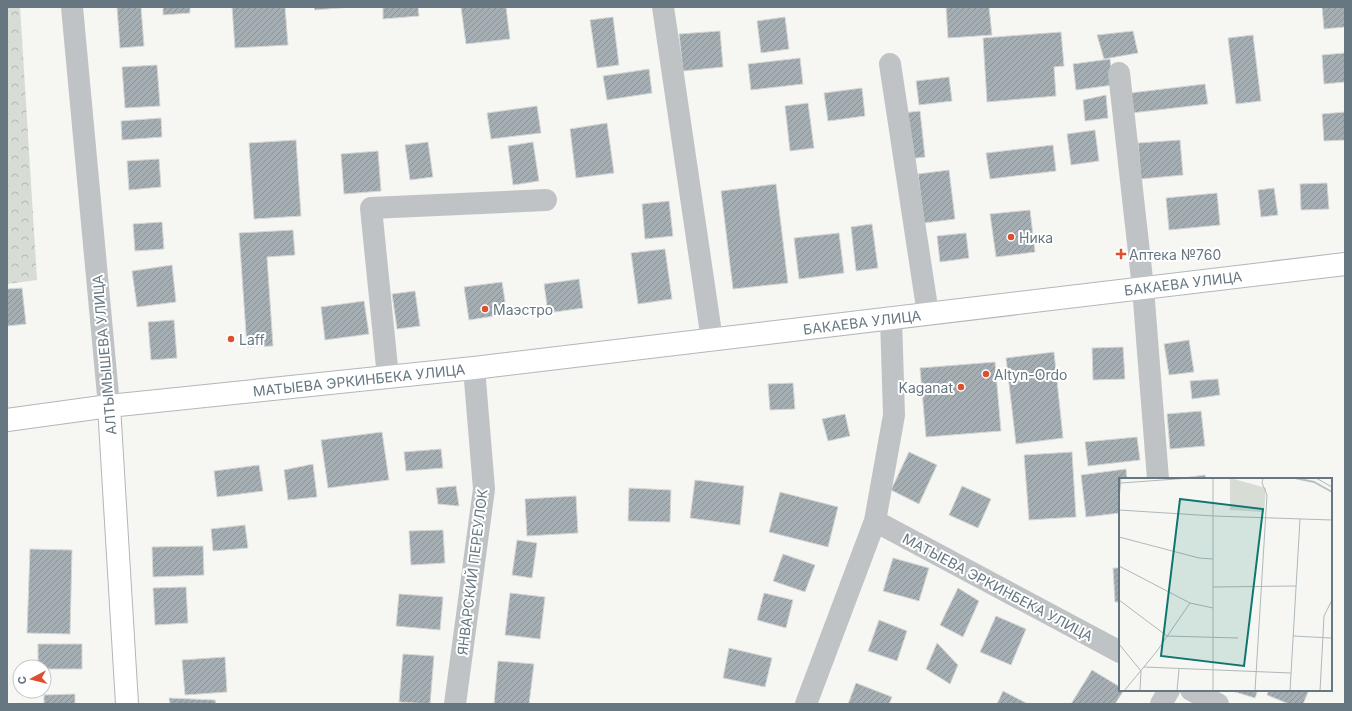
<svg xmlns="http://www.w3.org/2000/svg" width="1352" height="711" font-family="Inter,sans-serif">
	<defs>
		<pattern id="park-crowns" width="20" height="18" patternUnits="userSpaceOnUse"><rect width="20" height="18" fill="#d7dcd4"/><path d="M2 6a3 3 0 1 1 6 0M12 15a3 3 0 1 1 6 0" fill="none" stroke="#b2b7b1"/></pattern>
		<pattern id="building-hatch" width="6" height="6" patternUnits="userSpaceOnUse"><rect width="6" height="6" fill="#a5aeb3"/><path d="M-1 1l2-2M0 6l6-6M5 7l2-2" fill="none" stroke="#8a9297"/></pattern>
	</defs>
	<rect width="100%" height="100%" fill="#f6f6f2"/>
	<path fill="url(#park-crowns)" d="M7,7H20L37,280L7,284Z"/>
	<path fill="url(#building-hatch)" stroke="#d7d7d5" d="M117,7H141L144,46L120,48Z
		M163,7H190V13L163,15Z
		M232,7H285L288,45L235,48Z
		M314,7H352L315,10Z
		M383,7H418L419,16L383,19Z
		M461,7H506L510,39L466,44Z
		M946,7H989L992,35L948,38Z
		M1322,7H1345V27L1324,29Z
		M613,17L619,65L597,68L590,20Z
		M785,17L789,49L761,53L757,21Z
		M720,31L723,67L683,71L679,34Z
		M1133,31L1138,53L1104,59L1097,35Z
		M1061,32L1064,66L1054,67L1056,96L987,102L983,38Z
		M1253,35L1261,101L1236,104L1228,38Z
		M1345,53V82L1324,84L1322,55Z
		M800,58L803,84L751,90L748,64Z
		M1110,59L1113,85L1076,90L1073,64Z
		M157,65L160,106L125,108L122,67Z
		M649,69L652,93L607,100L603,76Z
		M949,77L952,101L919,105L916,81Z
		M1205,84L1208,104L1132,113L1130,93Z
		M862,88L865,116L828,121L824,93Z
		M1106,95L1108,118L1085,121L1083,100Z
		M808,103L814,148L790,151L785,106Z
		M537,106L541,133L491,139L487,113Z
		M920,111L925,157L907,159L902,113Z
		M1345,112V140L1324,141L1322,114Z
		M161,118L162,137L122,140L121,121Z
		M607,123L614,173L576,178L570,129Z
		M1095,130L1099,161L1071,165L1067,134Z
		M296,140L301,216L254,219L249,143Z
		M1180,140L1183,175L1141,179L1138,143Z
		M428,142L433,177L410,180L405,145Z
		M533,142L539,181L513,185L508,146Z
		M1053,145L1056,171L990,179L986,153Z
		M378,151L381,191L344,194L341,154Z
		M159,159L161,187L129,190L127,161Z
		M949,170L955,219L924,223L918,174Z
		M1327,183L1329,209L1301,210L1300,184Z
		M776,184L788,283L733,289L721,191Z
		M1274,188L1278,215L1261,217L1258,190Z
		M1217,193L1220,225L1169,230L1166,198Z
		M669,201L673,236L645,239L642,204Z
		M1030,210L1035,252L996,257L990,214Z
		M162,222L164,249L135,251L133,224Z
		M872,224L878,268L856,271L851,227Z
		M293,230L295,255L267,257L273,346L247,347L239,233Z
		M839,233L844,273L799,279L794,238Z
		M966,233L969,258L940,262L937,236Z
		M665,249L672,299L638,304L631,253Z
		M172,265L176,302L137,307L132,271Z
		M579,279L583,308L548,313L544,284Z
		M502,282L507,314L469,320L464,287Z
		M22,288L26,324L7,326V289Z
		M415,291L420,326L397,329L392,294Z
		M364,301L369,334L325,340L321,307Z
		M174,320L177,358L151,360L148,322Z
		M1189,340L1194,372L1169,375L1164,344Z
		M1123,347L1125,379L1093,380L1092,348Z
		M1054,352L1063,438L1016,444L1006,358Z
		M995,362L1001,431L926,437L920,368Z
		M1218,379L1220,395L1192,399L1190,381Z
		M793,383L795,409L770,410L768,384Z
		M1201,411L1205,446L1170,449L1167,414Z
		M845,414L850,436L828,441L822,419Z
		M382,432L389,480L328,488L321,440Z
		M1137,437L1140,460L1088,466L1085,442Z
		M441,449L443,468L406,471L404,452Z
		M909,452L937,465L919,504L891,490Z
		M1072,452L1076,517L1029,520L1024,455Z
		M313,464L317,497L288,500L284,470Z
		M259,465L263,491L217,497L214,471Z
		M1126,469L1127,479H1120V513L1086,517L1081,475Z
		M1205,475L1206,479H1176Z
		M695,480L744,486L740,525L690,518Z
		M456,486L459,506L438,504L436,488Z
		M962,486L991,499L978,528L949,515Z
		M629,488L671,490L670,522L628,521Z
		M780,492L838,507L828,547L769,532Z
		M576,496L578,533L527,536L525,499Z
		M245,525L248,548L213,551L211,529Z
		M443,530L445,563L411,565L409,531Z
		M517,540L537,543L532,578L512,575Z
		M203,546L204,575L153,577L152,547Z
		M30,549L72,550L70,634L27,633Z
		M783,554L815,565L805,592L773,581Z
		M893,558L929,568L919,601L883,591Z
		M1113,568H1120V602H1115Z
		M186,587L188,623L155,625L153,588Z
		M958,588L979,601L963,637L940,625Z
		M510,593L545,597L540,639L505,635Z
		M764,593L793,600L786,628L757,620Z
		M399,594L443,597L440,630L396,626Z
		M996,616L1026,629L1011,665L980,652Z
		M879,620L907,631L897,661L868,651Z
		M937,643L958,665L950,684L926,669Z
		M38,644H82V669H44V667H38Z
		M729,648L772,658L765,687L723,678Z
		M403,654L434,656L430,704L399,702Z
		M225,657L227,692L185,695L182,660Z
		M498,661L534,664L529,704H494Z
		M1092,670L1120,687V690H1124L1115,704H1071Z
		M856,683L892,697L889,704H848Z
		M1229,690H1258L1255,698Z
		M1269,690H1309L1303,704H1289L1267,695Z
		M1003,691L1028,704H997Z
		M75,694V704H44V695Z
		M169,698L215,700L216,704H170Z"/>
	<g fill="none" stroke-linecap="round" stroke-linejoin="round">
		<defs>
			<path id="major" d="M109,406L127,704
				M7,420L109,406L474,368L1345,264"/>
		</defs>
		<use href="#major" stroke="#b2b7ba" stroke-width="24"/>
		<path stroke="#bfc3c6" stroke-width="22" d="M72,7L109,406
			M663,7L712,340
			M890,64L928,314
			M1119,73L1143,288L1158,479
			M388,377L371,208L546,200
			M875,521L1120,652
			M1191,690L1218,704
			M455,704L484,489L474,368
			M806,704L875,521L894,415L891,318
			M1161,704L1169,690"/>
		<use href="#major" stroke="#fff" stroke-width="22"/>
	</g>
	<g fill="#dc502d" stroke="#fff" stroke-width="1.5">
		<circle cx="1011" cy="237" r="4"/>
		<path d="M1119 248h4v4h4v4h-4v4h-4v-4h-4v-4h4z"/>
		<circle cx="485" cy="309" r="4"/>
		<circle cx="231" cy="339" r="4"/>
		<circle cx="986" cy="374" r="4"/>
		<circle cx="961" cy="387" r="4"/>
	</g>
	<g text-anchor="middle" dominant-baseline="central" stroke-width="4" stroke-linejoin="round" paint-order="stroke">
		<g font-size="14" fill="#667782" stroke="#fff" text-anchor="start">
			<text x="1019" y="237">Ника</text>
			<text x="1129" y="254">Аптека №760</text>
			<text x="493" y="309">Маэстро</text>
			<text x="239" y="339">Laff</text>
			<text x="994" y="374">Altyn-Ordo</text>
			<text x="953" y="387" text-anchor="end">Kaganat</text>
		</g>
		<g font-size="14" fill="#667782" stroke="#fff">
			<text transform="translate(1183 283) rotate(-7)">БАКАЕВА УЛИЦА</text>
			<text transform="translate(862 322) rotate(-7)">БАКАЕВА УЛИЦА</text>
			<text transform="translate(104 355) rotate(-95)">АЛТЫМЫШЕВА УЛИЦА</text>
			<text transform="translate(359 380) rotate(-6)">МАТЫЕВА ЭРКИНБЕКА УЛИЦА</text>
			<text transform="translate(472 572) rotate(-83)">ЯНВАРСКИЙ ПЕРЕУЛОК</text>
			<text transform="translate(998 587) rotate(28)">МАТЫЕВА ЭРКИНБЕКА УЛИЦА</text>
		</g>
	</g>
	<g transform="translate(1119 478)">
		<rect width="213" height="213" fill="#f6f6f2"/>
		<path d="M111,0L147,10L145,34L111,32Z" fill="#d7dcd4"/>
		<path fill="none" stroke="#b6c2c6" stroke-width="2" d="M176,0L195,4L213,14"/>
		<path fill="none" stroke="#afb8bb" stroke-width="1" d="M197,0L213,9M2,5L71,0M0,21L2,0M0,32L95,38M95,38L213,42M0,59L80,80L94,81M0,88L71,125L94,130M94,109L177,108M0,122L48,158L119,160M174,158L213,160M0,166L22,193L21,213M25,189L172,195M5,213L38,173L71,125M58,213L60,191M94,213V0M136,213L148,17L143,5L144,0M171,213L181,41M201,213L205,138L213,122"/>
		<path fill="#0f766e" fill-opacity="0.15" stroke="#0f766e" stroke-width="2" d="M61,21L144,31L125,188L42,178Z"/>
		<rect width="213" height="213" fill="none" stroke="#667782" stroke-width="2"/>
	</g>
	<rect width="1352" height="711" fill="none" stroke="#667782" stroke-width="16"/>
	<g transform="translate(32 679) rotate(263)"><circle r="19" fill="#ffffff" stroke="#c2c9cd"/>
	<path d="M0-3L7 15L0 10L-7 15Z" fill="#dc502d"/>
	<text y="-6" font-size="11" font-weight="bold" text-anchor="middle" fill="#667782">С</text>
	</g>
</svg>
